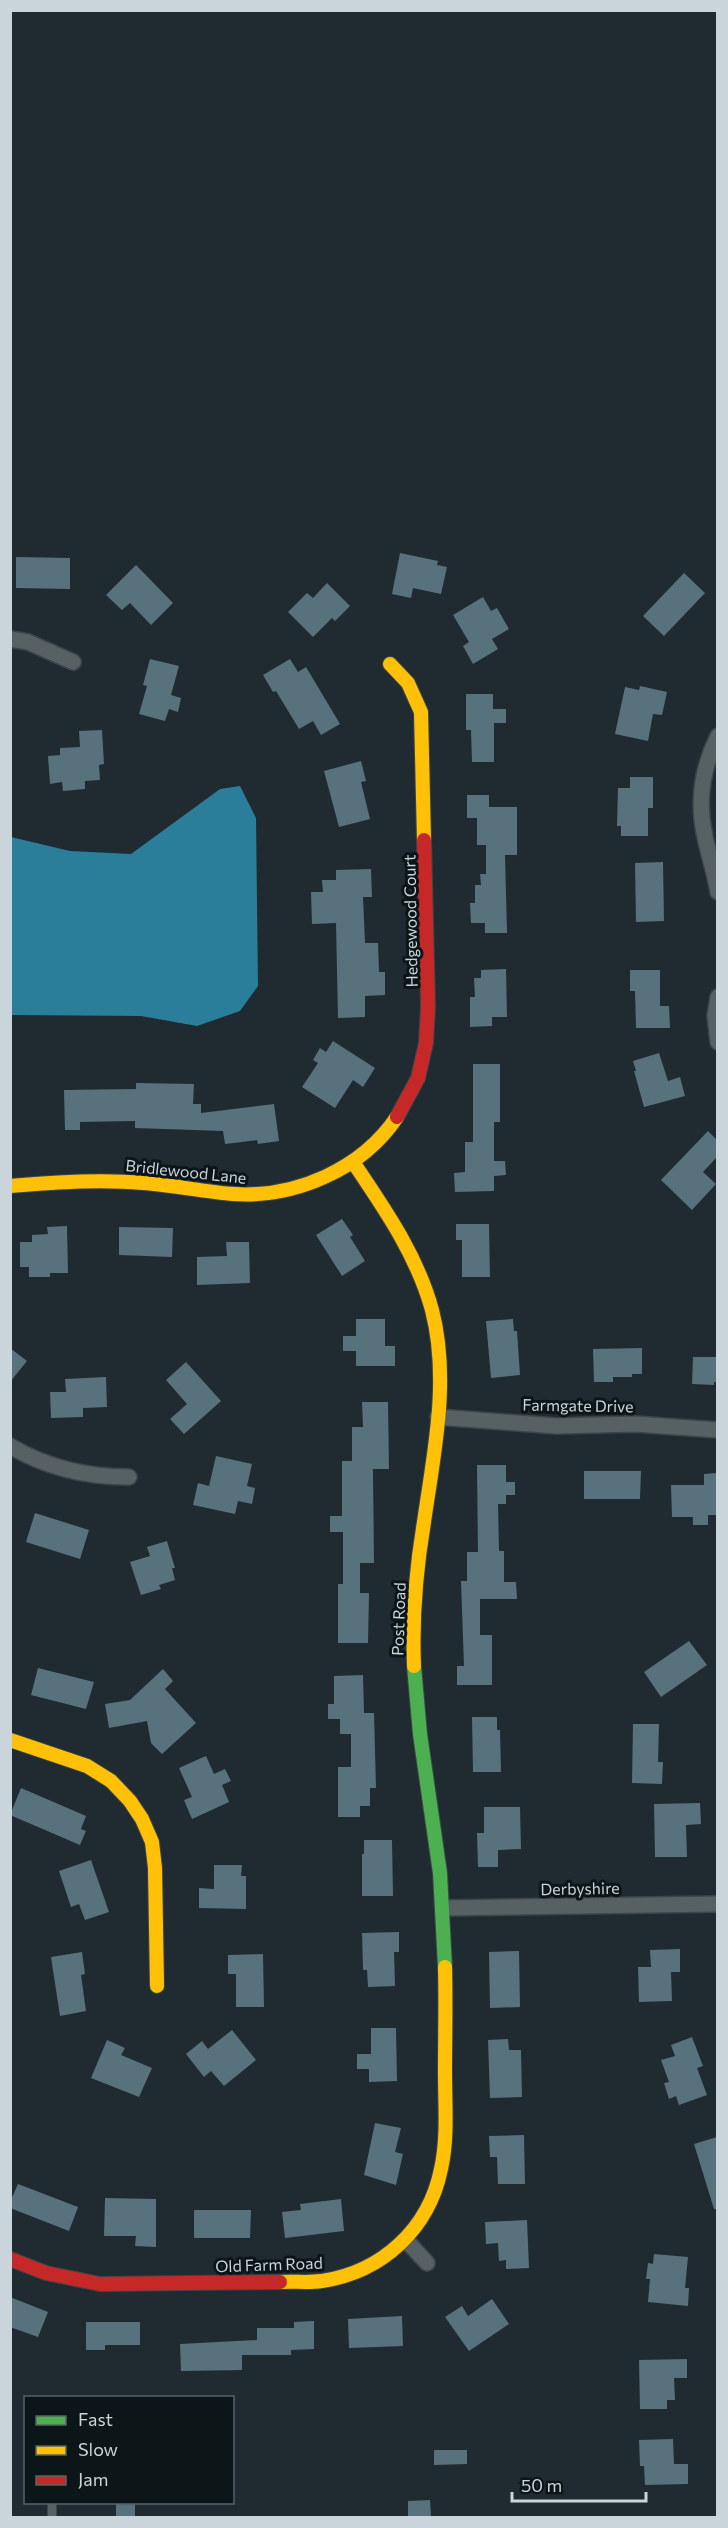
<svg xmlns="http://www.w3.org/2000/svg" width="728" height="2528" font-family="Commissioner,sans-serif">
	<rect width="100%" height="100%" fill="#1f2b30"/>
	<path fill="#2a7e99" d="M240,786L256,818L258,986L240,1011L197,1026L141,1016L11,1015V837L70,851L131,854L220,789Z"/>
	<path fill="#57727c" d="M400,553L438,561L437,565L447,567L441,594L413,588L411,598L392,594Z
		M16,557L70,558V589L16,588Z
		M136,565L173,603L151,625L130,603L122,610L106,595Z
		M684,573L705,593L664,636L643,616Z
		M327,583L350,606L335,621L332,618L313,637L288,612L307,593L313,598Z
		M483,597L491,611L497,608L509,629L492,639L498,649L473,664L463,646L469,642L453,615Z
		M150,659L179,666L171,695L181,698L178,712L169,709L165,721L139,714L147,686L143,685Z
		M290,659L298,672L306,667L340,724L321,735L313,721L299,729L276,691L273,692L263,675Z
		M640,686L667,692L662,715L653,714L648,741L615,734L625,687L639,690Z
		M466,694H493V709H506V723H494V762H472L471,730H466Z
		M102,730L104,764L99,765L100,780L85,781V789L63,791L62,782L50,784L48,756L60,755V748L80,747L79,731Z
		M361,761L366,781L361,782L370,819L339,827L324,771Z
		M630,777H653V808H648V836H621V826H617L618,788H630Z
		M467,795H489V807H517V855H505L507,933H485V923H471L470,903H475V885H481L480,874H486V845H477V818H467Z
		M663,862L664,921L636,922L635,863Z
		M371,869L372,897H363L365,943H378L379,972H385V995L365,996V1017L338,1018L336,923L312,924L311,892H323L322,880H336V870Z
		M506,969L507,1017H492V1026L470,1027V997H475L474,978H481V970Z
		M630,970H660V1006H669L670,1028H636L635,991H630Z
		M333,1041L375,1068L363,1087L353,1080L335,1108L302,1087L318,1063L313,1060L320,1048L326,1052Z
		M659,1053L668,1081L680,1077L685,1096L644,1107L634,1071H636L633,1061Z
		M473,1064H500V1122H494V1161H505L506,1175L494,1176V1191L455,1192L454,1173L465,1172V1142H473Z
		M136,1083L194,1084L193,1104H201V1113L274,1104L279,1141L258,1144L257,1140L225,1144L223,1131L135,1128V1121L80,1122V1130H65L64,1090L136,1089Z
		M708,1131L717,1140V1157L703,1172L716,1184L692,1210L661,1180Z
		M342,1219L353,1235L350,1237L365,1261L342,1276L316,1235Z
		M456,1224H489L490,1277H462V1240H456Z
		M67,1226L68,1273H50V1277H29V1267H20V1242H32V1235L48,1234L47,1227Z
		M119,1227L173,1228L172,1257L119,1255Z
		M226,1242H249L250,1283L197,1285V1257L227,1256Z
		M356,1319H385V1346H395V1366H356V1351H343V1336H356Z
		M513,1319L514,1331H517L520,1375L491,1378L486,1321Z
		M10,1348L27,1361L10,1382Z
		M642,1348V1374H632V1377H613V1382H594L593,1349Z
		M693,1357H717V1382H714V1385L692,1384Z
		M186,1362L221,1401L184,1434L170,1419L187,1404L166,1380Z
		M106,1377L107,1407L83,1408V1417L51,1418L50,1392H66L65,1379Z
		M362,1402H388L389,1469H373L374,1563H360V1593H369L368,1643H338V1584H343V1532H330V1516H342V1461H352V1427H363Z
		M216,1456L252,1464L247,1486L255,1488L252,1504L238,1501L235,1514L193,1505L198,1483L209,1486Z
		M477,1465H506V1482H515V1495H506V1504H498L499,1551H504V1582H516L517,1599H480V1635H492V1685H457V1666H464L461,1581H467V1552H478Z
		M584,1471H641L640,1499H584Z
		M717,1473V1515H708V1525H693V1517H672L671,1485H704V1474Z
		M35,1513L89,1530L80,1559L26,1542Z
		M167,1541L175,1568H172L175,1580L159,1585L161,1589L141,1595L130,1562L150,1556L147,1547Z
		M689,1641L707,1665L661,1697L644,1672Z
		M38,1668L94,1682L86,1709L31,1695Z
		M163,1669L173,1681L165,1689L196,1723L162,1754L151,1743L147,1721L109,1728L105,1704L130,1700Z
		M363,1675L364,1713H374L376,1788H370V1806H360V1817H338V1767H351V1734H340V1719H328V1704H334V1676Z
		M472,1717H497V1730H500L501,1772H473Z
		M633,1724H659L658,1762H663L662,1784L632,1783Z
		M206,1756L214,1774L225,1769L231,1781L222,1785L229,1802L192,1819L184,1800L192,1797L179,1768Z
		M21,1788L86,1816L81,1829L86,1831L80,1845L10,1815Z
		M700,1803L701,1824L686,1825L687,1857H655L654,1804Z
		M484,1807H520L521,1849L498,1850V1867H478L477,1833H484Z
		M364,1840H392L393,1896H362V1854H364Z
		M91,1860L109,1912L85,1920L79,1904L71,1907L59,1871Z
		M214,1865H242L241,1876H246V1909L199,1908V1888L214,1889Z
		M399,1932V1952H394L395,1986L368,1987L367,1970H363L362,1933Z
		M680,1949V1972H671L672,2001L639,2002L638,1967H651L650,1950Z
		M519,1951L520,2007L490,2008L489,1952Z
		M82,1952L85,1974L81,1975L86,2011L60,2016L51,1957Z
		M263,1954L264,2007H236V1974H228V1955Z
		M371,2028H396L397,2081L369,2082V2069H357V2054H371Z
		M232,2030L256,2060L224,2086L211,2071L204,2077L186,2054L202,2041L208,2049Z
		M692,2037L703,2066L697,2068L707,2095L679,2105L676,2096L669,2099L664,2083L669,2082L661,2060L675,2056L671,2045Z
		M508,2039L509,2050H521L522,2097L490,2098L488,2040Z
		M107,2040L125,2048L121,2055L152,2068L139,2097L91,2078Z
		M375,2123L401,2128L395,2152L403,2154L396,2185L364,2175Z
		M524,2135L525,2184H498L497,2157H490L489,2136Z
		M717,2137V2209H714L694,2144Z
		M18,2184L78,2207L69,2231L10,2208V2202Z
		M105,2198L156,2199V2247L135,2246L136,2236H104Z
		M341,2199L344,2231L285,2238L282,2212L301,2210L300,2204Z
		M194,2210H251L250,2238H194Z
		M527,2220L529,2268L506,2269V2260L499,2261L498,2243L486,2244L485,2222Z
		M654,2254L688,2257L685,2288H689L688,2306L648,2302L650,2279H646L648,2263L653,2264Z
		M10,2297L48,2312L38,2337L10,2327Z
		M492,2299L509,2324L469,2351L445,2317L462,2306L468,2316Z
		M402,2316L403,2346L349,2348L348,2319Z
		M314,2321V2349L291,2350V2355H242V2370L181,2371L180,2344L257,2340V2328H294V2322Z
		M86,2322H140V2345H105V2350H86Z
		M687,2359V2378H674L675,2400H667V2409H640L639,2360Z
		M673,2439L674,2464H688V2484L645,2485L644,2466H640L639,2440Z
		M434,2450H467V2464L434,2465Z
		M430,2500L431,2517H408V2501Z
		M116,2502H135V2517H116Z"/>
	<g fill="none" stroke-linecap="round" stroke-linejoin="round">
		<defs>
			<path id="lane" d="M52,2518V2502"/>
			<path id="street" d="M10,639L28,642L73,662
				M718,736C702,768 697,802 705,837C709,856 715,874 718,892
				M718,997L715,1016L718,1042
				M438,1417L556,1426L635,1424L718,1430
				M10,1446C47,1468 86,1477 129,1477
				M443,1908L718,1904
				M406,2240L427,2263"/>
			<path id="fast" d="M414,1666L420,1734L440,1873L445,1967"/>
			<path id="slow" d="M390,664L408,683L421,712L424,840
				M353,1162C384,1208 417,1255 432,1310C450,1380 434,1452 424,1522C416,1570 412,1618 414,1666
				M10,1186C54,1182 99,1179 143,1183C174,1185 204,1192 234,1194C296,1198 362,1169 397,1117
				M10,1740L87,1766L111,1781L130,1801L142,1819L152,1842L155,1868L157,1986
				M280,2282C294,2281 308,2283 322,2281C382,2272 429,2229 441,2169C448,2138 445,2105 445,2073C445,2038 446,2003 445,1967"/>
			<path id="jam" d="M397,1117L418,1078L426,1043L428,1006L424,840
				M10,2259L46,2273L100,2284L280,2282"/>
		</defs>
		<use href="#lane" stroke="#3c454a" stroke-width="10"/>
		<use href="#street" stroke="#3c454a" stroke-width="18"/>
		<use href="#fast" stroke="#3c454a" stroke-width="16"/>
		<use href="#slow" stroke="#3c454a" stroke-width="16"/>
		<use href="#jam" stroke="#3c454a" stroke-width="16"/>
		<use href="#lane" stroke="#576063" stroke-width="8"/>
		<use href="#street" stroke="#576063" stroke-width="15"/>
		<use href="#fast" stroke="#4caf50" stroke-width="14"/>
		<use href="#slow" stroke="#ffc107" stroke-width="14"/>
		<use href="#jam" stroke="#c62828" stroke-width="14"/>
	</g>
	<g text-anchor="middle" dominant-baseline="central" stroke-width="6" stroke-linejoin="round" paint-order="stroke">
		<g font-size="16" fill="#c9d5da" stroke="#0c1518">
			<text transform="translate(410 921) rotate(-91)">Hedgewood Court</text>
			<text transform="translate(186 1171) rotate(6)">Bridlewood Lane</text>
			<text transform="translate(578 1405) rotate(1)">Farmgate Drive</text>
			<text transform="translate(398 1619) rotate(-88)">Post Road</text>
			<text transform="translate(580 1888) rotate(-1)">Derbyshire</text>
			<text transform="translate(269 2264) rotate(-2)">Old Farm Road</text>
		</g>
	</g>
	<rect width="728" height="2528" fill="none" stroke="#c9d5da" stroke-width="24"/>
	<rect x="24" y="2396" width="210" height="108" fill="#0c1518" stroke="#586266" stroke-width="1.5"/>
	<rect x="36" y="2416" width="30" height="9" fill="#4caf50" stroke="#586266" stroke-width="1.5"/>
	<text x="78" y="2426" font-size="18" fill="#c9d5da">Fast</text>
	<rect x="36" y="2446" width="30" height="9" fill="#ffc107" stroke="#586266" stroke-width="1.5"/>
	<text x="78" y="2456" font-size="18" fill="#c9d5da">Slow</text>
	<rect x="36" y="2476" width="30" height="9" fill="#c62828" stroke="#586266" stroke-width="1.5"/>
	<text x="78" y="2486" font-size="18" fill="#c9d5da">Jam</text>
	<path d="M512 2492v9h134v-9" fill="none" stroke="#c9d5da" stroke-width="3"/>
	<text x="521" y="2492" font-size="18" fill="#c9d5da" stroke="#0c1518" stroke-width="4.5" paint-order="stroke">50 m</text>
</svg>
